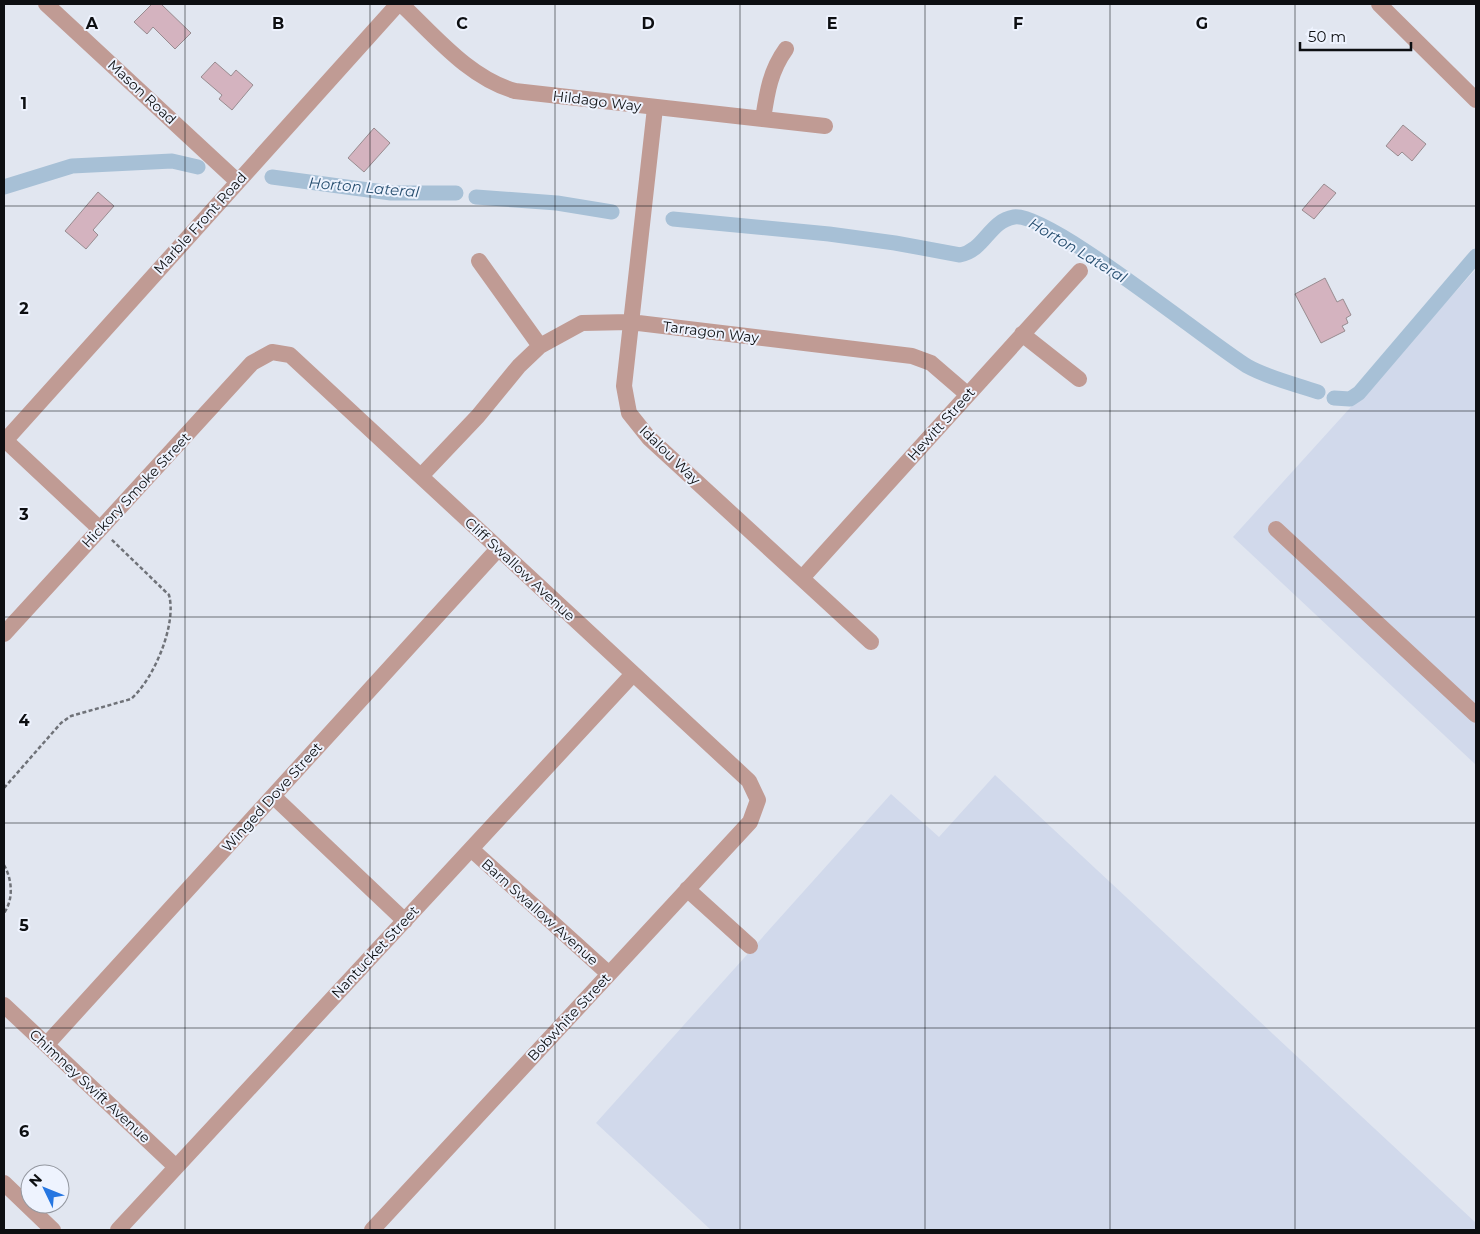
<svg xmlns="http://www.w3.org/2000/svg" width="1480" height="1234" font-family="Montserrat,sans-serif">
	<rect width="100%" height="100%" fill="#e1e6f0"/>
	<path fill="#d1d9eb" d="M1476,269V765L1233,537Z
		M995,775L1476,1223V1230H711L596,1123L891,794L939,837Z"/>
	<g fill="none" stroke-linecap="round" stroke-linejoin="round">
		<path stroke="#a7c0d6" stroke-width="15" d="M272,177L391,193H456
			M4,187L72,166L172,161L198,167
			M476,197L557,203L612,212
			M673,219L829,234L895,243L960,255C985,250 989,221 1014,217C1047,211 1209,343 1247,366C1268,378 1295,384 1318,392
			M1334,398L1350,399L1359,393L1476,256"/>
	</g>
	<path fill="#d4b3bf" stroke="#988c90" d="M152,4H161L191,33L175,49L153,27L147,34L134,22Z
		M215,62L231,76L236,70L253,85L232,110L219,99L222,95L201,77Z
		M1403,125L1426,144L1412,161L1402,152L1398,156L1386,146Z
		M374,128L390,143L364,172L348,158Z
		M1324,184L1336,193L1314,219L1302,210Z
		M98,192L114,206L93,230L98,235L86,249L65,231Z
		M1325,278L1337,302L1343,299L1351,315L1346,318L1348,323L1342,326L1345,331L1321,343L1295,294Z"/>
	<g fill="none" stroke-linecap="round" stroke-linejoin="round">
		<path stroke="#6f7278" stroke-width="2.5" stroke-dasharray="4 2.5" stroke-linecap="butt" d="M4,788L61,723L71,716L131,699C154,679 177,624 169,595L111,539
			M4,865C12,879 14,899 4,913"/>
		<path stroke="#c09b94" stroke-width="16" d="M46,4L237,181
			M401,4C435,36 469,78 515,91L825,126
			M1379,4L1476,100
			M655,108L624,386L629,413L649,438L871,642
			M763,119C767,93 770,71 786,49
			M479,261L540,346
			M1022,334L1079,379
			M5,440L100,529
			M4,442L398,4
			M421,476L478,416L519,366L540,346L582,323L630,322L912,356L931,363L967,394
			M1276,529L1476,715
			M802,578L1080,271
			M4,634L252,363L272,352L290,355L749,781L758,800L750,822L372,1230
			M273,796L405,921
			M471,849L609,974
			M687,889L750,946
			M4,1005L176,1167
			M47,1044L498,549
			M4,1183L53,1230
			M118,1230L633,674"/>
	</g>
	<path fill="none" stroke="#0d0f12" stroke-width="1" stroke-opacity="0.55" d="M185,4V1230M370,4V1230M555,4V1230M740,4V1230M925,4V1230M1110,4V1230M1295,4V1230M4,206H1476M4,411H1476M4,617H1476M4,823H1476M4,1028H1476"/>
	<g text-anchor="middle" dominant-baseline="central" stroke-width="4" stroke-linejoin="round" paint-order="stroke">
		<g font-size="14" fill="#0d0f12" stroke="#eef3fe">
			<text transform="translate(142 92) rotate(43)">Mason Road</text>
			<text transform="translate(597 101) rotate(7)">Hildago Way</text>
			<text transform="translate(200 223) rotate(-48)">Marble Front Road</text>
			<text transform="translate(711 332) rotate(7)">Tarragon Way</text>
			<text transform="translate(941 424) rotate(-48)">Hewitt Street</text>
			<text transform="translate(670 455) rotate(44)">Idalou Way</text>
			<text transform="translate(136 490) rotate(-47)">Hickory Smoke Street</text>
			<text transform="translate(520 569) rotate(43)">Cliff Swallow Avenue</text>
			<text transform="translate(272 797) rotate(-48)">Winged Dove Street</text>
			<text transform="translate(540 912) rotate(42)">Barn Swallow Avenue</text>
			<text transform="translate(375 952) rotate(-47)">Nantucket Street</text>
			<text transform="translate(569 1017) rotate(-47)">Bobwhite Street</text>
			<text transform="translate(90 1086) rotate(43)">Chimney Swift Avenue</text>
		</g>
		<g font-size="15" font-style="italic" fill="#264e6f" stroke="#eef3fe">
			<text transform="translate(364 187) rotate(5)">Horton Lateral</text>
			<text transform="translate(1078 250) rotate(31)">Horton Lateral</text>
		</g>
	</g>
	<g font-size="16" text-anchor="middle" font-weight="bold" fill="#0d0f12" stroke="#eef3fe" stroke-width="4" stroke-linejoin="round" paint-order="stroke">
		<text x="92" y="29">A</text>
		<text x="278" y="29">B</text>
		<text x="462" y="29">C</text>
		<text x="648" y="29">D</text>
		<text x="832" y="29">E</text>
		<text x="1018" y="29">F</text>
		<text x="1202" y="29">G</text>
		<text x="24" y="109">1</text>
		<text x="24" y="314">2</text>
		<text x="24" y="520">3</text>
		<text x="24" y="726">4</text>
		<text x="24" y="931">5</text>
		<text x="24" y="1137">6</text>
	</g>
	<rect width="1480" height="1234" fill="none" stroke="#0d0f12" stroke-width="10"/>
	<g transform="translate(45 1189) rotate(313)"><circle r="24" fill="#eef3fe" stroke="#9498a0"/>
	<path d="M0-4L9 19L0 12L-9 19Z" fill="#2676e1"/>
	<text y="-8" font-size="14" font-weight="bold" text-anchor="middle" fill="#0d0f12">N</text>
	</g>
	<path d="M1300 42v8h111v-8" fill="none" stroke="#0d0f12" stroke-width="2.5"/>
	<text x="1308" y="42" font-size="15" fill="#0d0f12" stroke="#eef3fe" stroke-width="4" paint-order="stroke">50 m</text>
</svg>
